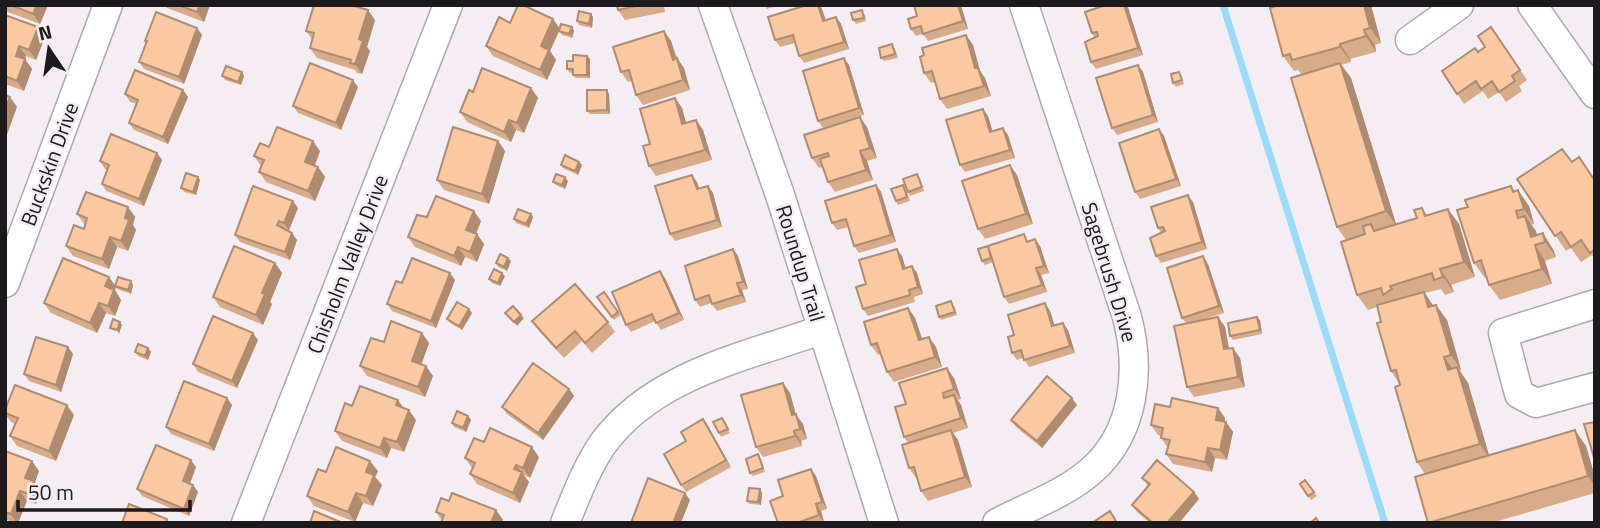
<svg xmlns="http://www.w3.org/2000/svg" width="1600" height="528" font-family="'Titillium Web',sans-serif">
	<rect width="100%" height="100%" fill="#f4eef4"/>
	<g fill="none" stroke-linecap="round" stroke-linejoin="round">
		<path stroke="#9bdbf9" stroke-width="7" d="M1223,5L1385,523"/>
		<defs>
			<path id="minor" d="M713,5L780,195L884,523
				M1532,5L1595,94
				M1410,40L1459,5
				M5,283L108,5
				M1595,304L1503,333L1519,394L1536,403L1595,387
				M246,523L448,5
				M565,523C576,496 586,469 602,445C652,375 745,357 821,330
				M997,523C1027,507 1065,494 1091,471C1135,433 1141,370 1127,317L1024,5"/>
		</defs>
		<use href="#minor" stroke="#afa9af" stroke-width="31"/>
		<use href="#minor" stroke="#fff" stroke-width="28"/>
	</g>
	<path fill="#d7ac8a" d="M5,5H48L40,24L5,11Z
		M165,5H210L204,22L167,8Z
		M617,5H664L665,12L625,20L618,10Z
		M765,5H779L767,9Z
		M961,5L968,29L928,41L923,34L916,36L911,29Z
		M1106,5H1126L1143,55L1096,69L1091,62L1094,37L1092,33Z
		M1371,5L1381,43L1375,45L1376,52L1350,59L1351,62L1341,65L1351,78L1396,224L1417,218L1422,208L1427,215L1459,224L1475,277L1451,285L1454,292L1445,295L1441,289L1425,293L1433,306L1447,320L1461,370L1460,371L1468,383L1489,455L1586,446L1595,477V493L1491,523H1428L1425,474L1417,462L1400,385L1391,371L1381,322L1377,307L1368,310L1357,295L1346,240L1337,227L1302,75L1298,70L1294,71L1283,56Z
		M822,9L826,20L836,17L841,24L849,49L804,63L799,56L795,43L780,47L775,40Z
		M865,14L866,21L856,24L853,20Z
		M5,15L45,37L36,60L26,56L25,59L32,69L24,91L5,84Z
		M593,17L592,28L579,25L577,21Z
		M553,19L560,29L572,27L574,31L572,38L562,35L559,31L560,29L550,51L556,60L547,80L493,56L486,46Z
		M375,20L367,47L370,51L362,74L357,73L355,70L317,58L310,48L312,39L306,31Z
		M1491,27L1527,80L1519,86L1522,91L1506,102L1499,92L1488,99L1483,91L1464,104L1442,71L1478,52L1485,47Z
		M197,28L202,35L184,84L144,69L139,62L146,43L145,41Z
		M664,31L671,41L677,58L684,68L690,90L643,105L636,95L632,81L628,82L621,72Z
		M966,35L973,45L980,71L985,78L991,96L947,109L940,99L935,82L931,83L924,73Z
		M895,48L898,58L884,61L881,58Z
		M587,56L590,59V78H575L573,73H570L567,69L573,61Z
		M849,65L864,115L823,128L818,121Z
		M1138,65L1143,72L1158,122L1117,135L1112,128Z
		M242,72L244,76L241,85L225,80L222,76Z
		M1181,76L1184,84L1176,87L1173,83Z
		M358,87L341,130L298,113L293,106Z
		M531,88L538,98L524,133L516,130L511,142L467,122L460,112L473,92Z
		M183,90L188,97L168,144L134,130L129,123L137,104L130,102L125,94Z
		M607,90L609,94L610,114H590L587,111Z
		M675,98L682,108L686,123L696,120L703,130L712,160L656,176L649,166L650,144Z
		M988,116L992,131L1008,135L1015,158L965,172L960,165Z
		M867,127L877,158L867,161L873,180L835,192L828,182L823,167L819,168L812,158Z
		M1159,129L1164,136L1181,186L1140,199L1135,192Z
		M498,141L505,151L489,204L444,190L437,180Z
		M269,147L320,151L315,166L318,167L325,177L315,201L266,182L259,172L261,166L254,156Z
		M157,153L162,160L144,206L106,191L102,184L107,170L105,169L100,161Z
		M579,162L582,165L578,175L563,168L561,165Z
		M1572,162L1595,180V259L1592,255L1581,262L1571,248L1566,251L1517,179Z
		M917,174L920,178L924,191L910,196L908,192Z
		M1017,175L1033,224L985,239L978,229Z
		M200,180L196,195L184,192L181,188Z
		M568,181L565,189L556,185L553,182Z
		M697,182L699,189L708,186L713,193L722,227L675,241L670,234Z
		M876,185L881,192L896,242L859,253L854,246L848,227L837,230L832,223Z
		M903,185L906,189L910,201L898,205L896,201Z
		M1515,191L1529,206L1534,224L1531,225L1537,235L1553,249L1556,257L1545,261L1552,284L1500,300L1489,285L1487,278H1485L1474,263Z
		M1193,202L1207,249L1161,263L1156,256L1161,233L1158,228Z
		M128,207L135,217L133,225L136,230L128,251L117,247L109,269L73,256L66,246L84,229L85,225L77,214Z
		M298,208L289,230L283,228L297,240L290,260L240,242L235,235Z
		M531,214L533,217L529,228L516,223L514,219Z
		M427,217L481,221L476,234L484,244L477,262L465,257L461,266L415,247L408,237Z
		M1029,241L1040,246L1049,273L1041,275L1047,292L1009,304L1004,297L993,262L985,265L982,261Z
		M733,249L738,256L748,289L742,290L746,302L717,311L711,303L700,307L695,300Z
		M902,256L905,268L917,273L923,294L914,297L915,302L868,316L863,309L866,284Z
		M511,261L507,271L498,267L496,263Z
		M275,263L282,273L270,302L272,304L263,325L220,307L213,297Z
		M1208,264L1224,313L1201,320L1218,317L1225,327L1229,348L1240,358L1245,387L1194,397L1187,387L1186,323L1182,318Z
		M505,276L500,286L492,283L489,279Z
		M109,277L116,287L115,290L121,300L115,316L106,313L97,333L51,313L44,303Z
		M665,278L684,320L661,330L655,321L631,332L626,325Z
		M455,280L436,328L392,311L387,304L402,283Z
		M133,285L131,294L117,289L115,286Z
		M604,292L621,315L614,320L597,297Z
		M954,305L957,315L941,320L939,317Z
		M908,308L915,318L922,339L929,337L936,347L942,367L894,382L887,372L881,354L878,355L871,345Z
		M1050,311L1054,325L1068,330L1075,353L1029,367L1023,358L1017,360L1012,353L1014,335Z
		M472,313L462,330L450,323L447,319Z
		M1260,320L1262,334L1233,340L1230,336Z
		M532,321L608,322L615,332L592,353L582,341L564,358L539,331Z
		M422,333L429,343L421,365L433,376L425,397L367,376L360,366L384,342Z
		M258,340L237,388L198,372L193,364Z
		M68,347L73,354L61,392L29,381L24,374Z
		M148,348L151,352L148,360L138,356L135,352Z
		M954,378L961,399L958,400L961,405L968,428L953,433L958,440L972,487L928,501L921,491L917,478H916L909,468L908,443L904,437L906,404Z
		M783,383L790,393L796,415L803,424L807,439L801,441L802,446L763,457L756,447Z
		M569,389L574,396L543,440L507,414L502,407Z
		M227,398L232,405L214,451L171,434L166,427Z
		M1077,405L1042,448L1016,427L1011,420Z
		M352,406L404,408L416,420L404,452L391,448L387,458L342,441L335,431Z
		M1170,407L1218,408L1225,418V421L1233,432L1227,460L1215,458L1212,472L1173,464L1166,454L1168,448L1161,438V436L1158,435L1151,425Z
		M5,410L74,415L56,461L17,446L10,436L15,424L11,422L5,414Z
		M468,416L471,420L466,432L454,427L452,423Z
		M725,421L730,433L721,437L719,433Z
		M708,426L731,467L686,492L681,485L686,441Z
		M484,442L539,457L530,478L524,475L529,482L520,503L477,484L470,474L472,468L465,458Z
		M5,451L39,471L35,482L41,491L36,504L27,501L18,523H14L5,519Z
		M761,458L765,472L753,476L750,473Z
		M196,467L190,484L193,485L198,492L189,516L142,496L137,489Z
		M811,469L816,476L827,509L821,511L824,522L778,523L783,496Z
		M378,471L375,477L382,485L373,506L363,503L355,522L314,506L307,496L326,472Z
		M1142,478L1194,492L1199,499L1179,523H1150L1137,512L1132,505L1148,486Z
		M1305,480L1317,496L1311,500L1300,484Z
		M760,489L762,493L761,505L750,504L747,501Z
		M449,501L496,510L503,520L442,521L436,512Z"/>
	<path fill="#af8c71" d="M37,5H48L40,24L33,14Z
		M200,5H210L204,22L197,12Z
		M818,5H820L822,9L828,28L823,21Z
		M958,5H961L968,29L963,21Z
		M1124,5H1126L1128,7L1143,55L1138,48Z
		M1364,5H1371L1381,43L1370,28Z
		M368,10L375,20L367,47L370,51L362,74L355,64L359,39Z
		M591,14L593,17L592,28L589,24Z
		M836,17L841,24L849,49L844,42Z
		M553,19L560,29L550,51L556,60L547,80L540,70L541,46Z
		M38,27L45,37L36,60L29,50Z
		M572,27L574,31L572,38L569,34Z
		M197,28L202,35L184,84L179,77Z
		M1364,30L1375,45L1376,52L1366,36Z
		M664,31L671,41L678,64L677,58L684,68L690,90L683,80L673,60Z
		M966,35L973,45L980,71L985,78L991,96L984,86L975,68Z
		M1340,44L1350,59L1351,62L1340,47Z
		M19,46L26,56L23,66L16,56Z
		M587,56L590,59V78L587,75Z
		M844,58L849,65L864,115L859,108Z
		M25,59L32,69L24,91L17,81Z
		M1340,63L1351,78L1397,227L1386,211Z
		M1138,65L1143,72L1158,122L1153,115Z
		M242,72L244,76L241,85L238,82Z
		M353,80L358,87L341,130L336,123Z
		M531,88L538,98L524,133L517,123Z
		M183,90L188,97L168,144L163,137Z
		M607,90L609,94L610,114L607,110Z
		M10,97L17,107L5,140V110Z
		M675,98L682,108L689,134L682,124Z
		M983,109L988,116L995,139L990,132Z
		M860,117L867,127L877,158L870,148Z
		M509,120L516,130L511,142L504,132Z
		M696,120L703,130L712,160L705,150Z
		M1003,128L1008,135L1015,158L1010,150Z
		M1159,129L1164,136L1181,186L1176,179Z
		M313,141L320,151L312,172L305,162Z
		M498,141L505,151L489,204L482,194Z
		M860,151L867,161L873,180L866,170Z
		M157,153L162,160L144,206L139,199Z
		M579,162L582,165L578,175L575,171Z
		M1010,165L1017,175L1033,224L1026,214Z
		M318,167L325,177L315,201L308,191Z
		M692,175L697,182L702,197L697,189Z
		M198,177L200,180L196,195L193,192Z
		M565,177L568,181L565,189L562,185Z
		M876,185L881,192L896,242L891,235Z
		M708,186L713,193L722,227L717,220Z
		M1511,186L1521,200L1518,190L1529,206L1534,224L1513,192Z
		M1188,195L1193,202L1207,249L1202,242Z
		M293,201L298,208L289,230L284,223Z
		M128,207L135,217L133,225L136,230L128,251L121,241L125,218Z
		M1448,209L1459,224L1475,277L1464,262Z
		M474,211L481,221L473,240L466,230Z
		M531,214L533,217L529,228L526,224Z
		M1525,216L1536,231L1540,244L1531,237Z
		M292,233L297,240L290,260L285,252Z
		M1543,233L1553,249L1556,257L1545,242Z
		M477,234L484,244L477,262L470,252Z
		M110,237L117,247L109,269L102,259Z
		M1035,239L1040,246L1049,273L1044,266Z
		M1535,245L1545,261L1552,284L1542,269Z
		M458,247L465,257L461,266L454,256Z
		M733,249L738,256L748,289L743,282Z
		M897,249L902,256L908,276L903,269Z
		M1203,256L1208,264L1224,313L1219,306Z
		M508,258L511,261L507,271L504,267Z
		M275,263L282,273L270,302L272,304L263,325L256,315L262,293Z
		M912,266L917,273L923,294L918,287Z
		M1036,268L1041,275L1047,292L1042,285Z
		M1440,269L1451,285L1454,292L1443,277Z
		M660,271L665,278L684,320L679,313Z
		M450,273L455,280L436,328L431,321Z
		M502,273L505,276L500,286L498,283Z
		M109,277L116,287L115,290L121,300L115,316L108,306L105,286Z
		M131,281L133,285L131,294L128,290Z
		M737,283L742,290L746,302L741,295Z
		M1424,292L1434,307H1428Z
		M99,303L106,313L97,333L90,323Z
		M1045,303L1050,311L1057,333L1052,326Z
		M1436,305L1447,320L1461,370L1451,355Z
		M908,308L915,318L926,350L919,340Z
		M469,309L472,313L462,330L459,326Z
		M521,315L524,318L517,326L514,322Z
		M1218,317L1225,327L1231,360L1224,349Z
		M1257,317L1260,320L1262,334L1260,330Z
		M120,322L122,325L119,334L117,330Z
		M1063,323L1068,330L1075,353L1070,346Z
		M253,333L258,340L237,388L232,381Z
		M422,333L429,343L419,371L412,361Z
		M929,337L936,347L942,367L935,357Z
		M68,347L73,354L61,392L56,385Z
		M148,348L151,352L148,360L145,356Z
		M1233,348L1240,358L1245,387L1238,377Z
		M1444,357L1455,372L1448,370Z
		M426,366L433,376L425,397L418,387Z
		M1457,367L1468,383L1490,459L1480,444Z
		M947,368L954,378L961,399L954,389Z
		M783,383L790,393L796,415L803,424L807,439L792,415Z
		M569,389L574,396L543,440L538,433Z
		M954,395L961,405L968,428L961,418Z
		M227,398L232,405L214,451L209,444Z
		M1072,398L1077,405L1042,448L1037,441Z
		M398,400L405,410L396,405Z
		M67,405L74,415L56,461L49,451Z
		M1218,408L1225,418L1223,430L1216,420Z
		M409,410L416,420L404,452L397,442Z
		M468,416L471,420L466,432L463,428Z
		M703,419L708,426L731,467L726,460Z
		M1226,422L1233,432L1227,460L1220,450Z
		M951,430L958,440L972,487L965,477Z
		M1575,430L1586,446L1595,477V486L1588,476Z
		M794,431L801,441L802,446L795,436Z
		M384,438L391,448L387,458L380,448Z
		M532,447L539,457L530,478L523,468Z
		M1208,448L1215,458L1212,472L1205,462Z
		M191,460L196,467L188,488L183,481Z
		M32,461L39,471L35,482L41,491L36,504L29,494L25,478Z
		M370,461L378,471L375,477L382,485L373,506L366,496V472Z
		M516,465L529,482L520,503L513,493L514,469Z
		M811,469L816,476L827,509L822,502Z
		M193,485L198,492L189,516L184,509Z
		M760,489L762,493L761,505L758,502Z
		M20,491L27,501L18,523H17L11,514Z
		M1194,492L1199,499L1179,523H1167Z
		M356,493L363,503L355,522L348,512Z
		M685,493L690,500L681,523H673Z
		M816,504L821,511L824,522L819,515Z
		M496,510L503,520L502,523H491Z"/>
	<path fill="#fac8a1" stroke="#af8c71" stroke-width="2" d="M11,5H37L33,14Z
		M178,5H200L197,12Z
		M314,5H351L368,10L359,39L363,41L355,64L350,63L351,60L310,48L314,33L306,31Z
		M518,5H523L553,19L541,46L549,50L540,70L486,46L499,17L510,23Z
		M617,5H641L618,10Z
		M807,5H818L823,21L836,17L844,42L799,56L793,35L775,40L768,17Z
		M914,5H958L963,21L923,34L921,26L911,29L908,19L917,16Z
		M1106,5H1124L1138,48L1091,62L1085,42L1098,36L1097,32L1092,33L1085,12Z
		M1276,5H1364L1370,28L1364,30L1366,36L1340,44V47L1292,60L1290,54L1283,56L1270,8L1276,6Z
		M862,10L864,18L853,20L851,13Z
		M579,11L591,14L589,24L577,21Z
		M156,12L197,28L179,77L139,62L147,41H145Z
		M5,15L38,27L29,50L19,46L16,56L25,59L17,81L5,76Z
		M561,24L572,27L569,34L559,31Z
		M1491,27L1520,70L1512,76L1515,81L1499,92L1492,81L1481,89L1476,81L1457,94L1442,71L1475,48L1478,52L1485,47L1478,36Z
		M664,31L673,60L677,58L683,80L636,95L629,70L621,72L613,47Z
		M966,35L975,68H978L984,86L940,99L932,71L924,73L920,57L924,55L922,48Z
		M892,44L895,54L881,58L879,48Z
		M573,55L587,56V75H573V69H567V61H573Z
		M844,58L859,108L818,121L803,71Z
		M310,63L353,80L336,123L293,106Z
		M1340,63L1386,211L1337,227L1291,78Z
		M1138,65L1153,115L1112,128L1096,78Z
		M226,66L242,72L238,82L222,76Z
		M482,68L531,88L517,123L509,120L504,132L460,112L469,90L473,92Z
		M135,70L183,90L163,137L129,123L138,100L125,94Z
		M1179,72L1182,80L1173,83L1171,74Z
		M587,90H607V110L587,111Z
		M5,95L10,97L5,110Z
		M675,98L682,124L696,120L705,150L649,166L643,146L650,144L640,109Z
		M983,109L990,132L1003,128L1010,150L960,165L946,120Z
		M860,117L870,148L860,151L866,170L828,182L820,159L829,156L828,153L812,158L804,135Z
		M277,127L313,141L305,162L318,167L308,191L259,172L264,160L254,156L260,143L269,147Z
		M453,127L498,141L482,194L437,180Z
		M1159,129L1176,179L1135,192L1119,143Z
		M111,134L157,153L139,199L102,184L109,165L100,161Z
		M1562,149L1572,162L1579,157L1595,181V249L1590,253L1581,240L1571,247L1561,232L1555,236L1517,179Z
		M565,155L579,162L575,171L561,165Z
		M1010,165L1026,214L978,229L962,181Z
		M186,173L198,177L193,192L181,188Z
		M556,174L565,177L562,185L553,182Z
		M917,174L922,187L908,192L903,179Z
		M692,175L697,189L708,186L717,220L670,234L655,186Z
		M876,185L891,235L854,246L846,219L832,223L825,201Z
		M903,185L907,197L896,201L891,189Z
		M253,186L293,201L284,223L279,221L277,225L292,233L285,252L235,235Z
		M1511,186L1513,192L1518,190L1524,209L1516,211L1518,218L1525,216L1531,237L1543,233L1545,242L1535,245L1542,269L1489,285L1481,260L1474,263L1457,210L1468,207L1465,200Z
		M86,192L128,207L125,218L129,220L121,241L110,237L102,259L66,246L74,225L84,229L87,218L77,214Z
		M1188,195L1202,242L1156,256L1150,238L1165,231L1163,227L1158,228L1151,207Z
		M436,196L474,211L466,230L477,234L470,252L458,247L454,256L408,237L417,215L427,217Z
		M1422,208L1425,216L1448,209L1464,262L1440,269L1443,277L1434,280L1432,273L1390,286L1392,289L1383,295L1381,288L1357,295L1341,242L1365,234L1363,226L1371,224L1374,231L1417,218L1414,210Z
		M518,209L531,214L526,224L514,219Z
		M1024,234L1027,242L1035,239L1044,266L1036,268L1042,285L1004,297L988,246Z
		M234,246L275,263L262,293L265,294L256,315L213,297Z
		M988,246L991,258L982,261L978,249Z
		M733,249L743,282L737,283L741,295L712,304L709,295L695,300L685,266Z
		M897,249L903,269L912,266L918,287L909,290L910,295L863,309L856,287L866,284L859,260Z
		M500,254L508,258L504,267L496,263Z
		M1203,256L1219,306L1182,318L1167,268Z
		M63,258L109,277L105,286L114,290L108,306L99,303L90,323L44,303Z
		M412,258L450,273L431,321L387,304L396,281L402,283Z
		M494,269L502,273L498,283L489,279Z
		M660,271L679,313L656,323L652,314L626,325L612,292Z
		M118,277L131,281L128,290L115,286Z
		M575,284L608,322L585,343L575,331L556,348L532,321Z
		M604,292L618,312L612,317L597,297Z
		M1424,292L1428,307L1436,305L1451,355L1444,357L1448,370L1457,367L1480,444L1417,462L1395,387L1400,385L1396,370L1391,371L1377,323L1381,322L1377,305Z
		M951,301L955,312L939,317L936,306Z
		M457,302L469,309L459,326L447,319Z
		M1045,303L1052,326L1063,323L1070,346L1024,360L1021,350L1012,353L1008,337L1014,335L1008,315Z
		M513,306L521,315L514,322L505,313Z
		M908,308L919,340L929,337L935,357L887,372L877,343L871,345L864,322Z
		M213,316L253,333L232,381L193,364Z
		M1218,317L1224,349L1233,348L1238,377L1187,387L1174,326Z
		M1257,317L1260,330L1230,336L1228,323Z
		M113,319L120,322L117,330L110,328Z
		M391,321L422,333L412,361L426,366L418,387L360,366L371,338L384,342Z
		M36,337L68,347L56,385L24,374Z
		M138,344L148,348L145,356L135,352Z
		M533,363L569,389L538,433L502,407Z
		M947,368L954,389L943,393L944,398L954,395L961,418L904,437L895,407L906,404L899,383Z
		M1047,376L1072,398L1037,441L1011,420Z
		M184,381L227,398L209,444L166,427Z
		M783,383L792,415L796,414L800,429L794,431L795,436L756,447L741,395Z
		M15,385L67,405L49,451L10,436L18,418L5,413V410Z
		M360,386L398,400L396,405L409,410L397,442L384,438L380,448L335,431L345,403L352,406Z
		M1172,398L1218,408L1216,420L1226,422L1220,450L1208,448L1205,462L1166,454L1170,440L1161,438L1163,428L1151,425L1155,404L1170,407Z
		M457,411L468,416L463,428L452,423Z
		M722,418L728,429L719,433L713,422Z
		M703,419L726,460L681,485L664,454L686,441L681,432Z
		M1595,422V461L1584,424Z
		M490,428L532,447L523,468L516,465L514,469L522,472L513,493L470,474L475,463L465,458L474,438L484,442Z
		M951,430L965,477L921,491L914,467L909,468L902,445Z
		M1575,430L1588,476L1428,523L1415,477Z
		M156,445L191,460L183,481L193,485L184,509L137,489Z
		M336,447L370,461L366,472L374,475L366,496L356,493L348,512L307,496L318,469L326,472Z
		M5,451L32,461L25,478L34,481L29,494L20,491L11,514L5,512Z
		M758,454L763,468L750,473L746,459Z
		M1157,460L1194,492L1167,523H1153L1132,505L1150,484L1142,478Z
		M811,469L822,502L816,504L819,515L797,523H778L770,501L783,496L778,480Z
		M648,478L685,493L673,523H631Z
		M1305,480L1314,492L1308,496L1300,484Z
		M749,488L760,489L758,502L747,501Z
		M452,493L496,510L491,523H441L444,515L436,512L441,498L449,501Z
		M129,504L167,519L166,523H122Z
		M314,511L343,523H310Z
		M1110,511L1117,523H1092Z
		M1316,518L1319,523H1310Z"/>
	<g text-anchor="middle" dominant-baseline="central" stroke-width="5" stroke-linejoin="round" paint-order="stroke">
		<g font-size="21" fill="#1c1a1c" stroke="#f4eef4">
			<text transform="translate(49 164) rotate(-70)">Buckskin Drive</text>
			<text transform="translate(801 263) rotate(73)">Roundup Trail</text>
			<text transform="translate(347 264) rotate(-69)">Chisholm Valley Drive</text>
			<text transform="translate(1110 272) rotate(73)">Sagebrush Drive</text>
		</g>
	</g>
	<rect width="1600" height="528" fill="none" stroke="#1c1a1c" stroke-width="14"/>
	<g transform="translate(49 49) rotate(347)" stroke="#f4eef4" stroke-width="5" paint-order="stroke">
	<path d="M0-5L12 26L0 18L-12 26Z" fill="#1c1a1c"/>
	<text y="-10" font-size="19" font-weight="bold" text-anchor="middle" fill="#1c1a1c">N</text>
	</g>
	<path d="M18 500v10h172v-10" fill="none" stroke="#1c1a1c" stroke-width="3.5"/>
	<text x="28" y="500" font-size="21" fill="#1c1a1c" stroke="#f4eef4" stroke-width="5" paint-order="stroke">50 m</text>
</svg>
